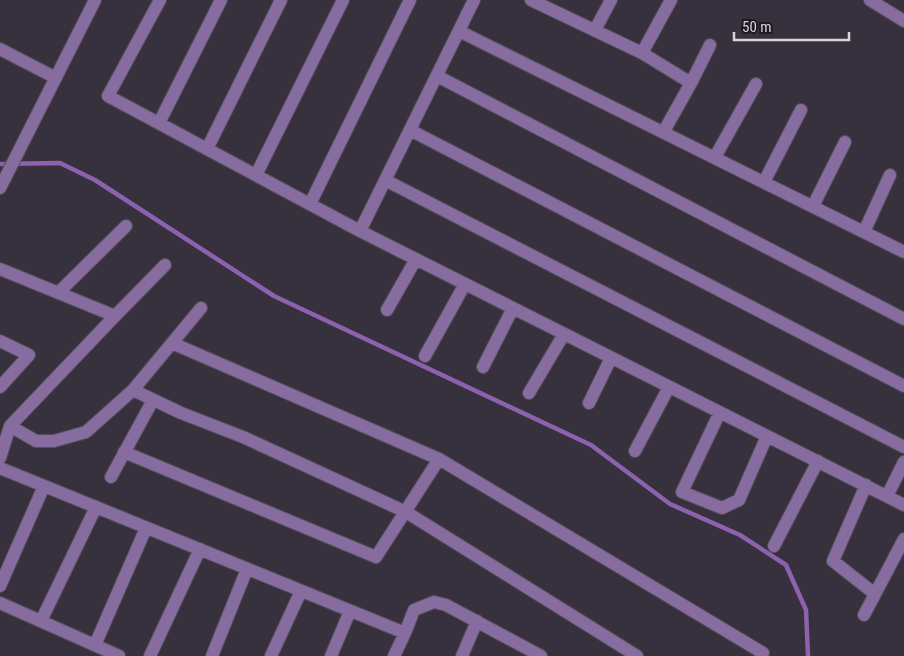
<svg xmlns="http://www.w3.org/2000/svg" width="904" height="656" font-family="'Roboto Condensed',sans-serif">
	<rect width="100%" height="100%" fill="#37313d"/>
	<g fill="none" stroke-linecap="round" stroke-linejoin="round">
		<path stroke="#8c62ae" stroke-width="4.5" d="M0,164L60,163L95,180L274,296L591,445L670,504L740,535L786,565L806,610L808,656"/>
		<defs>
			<path id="minor" d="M160,0L108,96L360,231L904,505
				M531,0L642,53L691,83L664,131
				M870,0L904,21
				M595,30L611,0
				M459,31L904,252
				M0,49L56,78
				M642,53L671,0
				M437,76L904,319
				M691,83L710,45
				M159,123L221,0
				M410,130L904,386
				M207,149L281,0
				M715,157L756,84
				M256,175L343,0
				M385,180L904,447
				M764,182L801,110
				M0,188L95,0
				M310,204L410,0
				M813,206L845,142
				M360,231L474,0
				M864,232L890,175
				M0,269L115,316L10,426
				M58,293L126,226
				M387,310L416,259
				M115,316L165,265
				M0,341L29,355L0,387
				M172,343L439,459L763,653L761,656
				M425,356L465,284
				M483,367L513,308
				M133,390L201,308
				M529,393L564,334
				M589,403L611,358
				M720,412L682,492L722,508L739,500L767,436
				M635,451L669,387
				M124,452L376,557L439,459
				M0,458L10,426L36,441H54L86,432L133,390L181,413L243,437L406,512L637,656
				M0,468L405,633L414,610L434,602L446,605L541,656
				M111,477L153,400
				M866,485L833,561L875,594
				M887,496L904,462
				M774,546L818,461
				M0,586L44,486
				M0,603L119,656
				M864,615L904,539
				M41,621L96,507
				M95,645L146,528
				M150,656L200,549
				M212,656L247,569
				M271,656L301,591
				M331,656L350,611
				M394,656L405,633
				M462,656L477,621"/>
		</defs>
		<use href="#minor" stroke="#544e5a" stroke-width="14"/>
		<use href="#minor" stroke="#876c9f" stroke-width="12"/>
	</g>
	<path d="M734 32v8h115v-8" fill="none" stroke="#d8d4dc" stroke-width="2.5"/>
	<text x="742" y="32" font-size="15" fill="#d8d4dc" stroke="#1d1a20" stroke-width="4" paint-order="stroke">50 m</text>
</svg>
